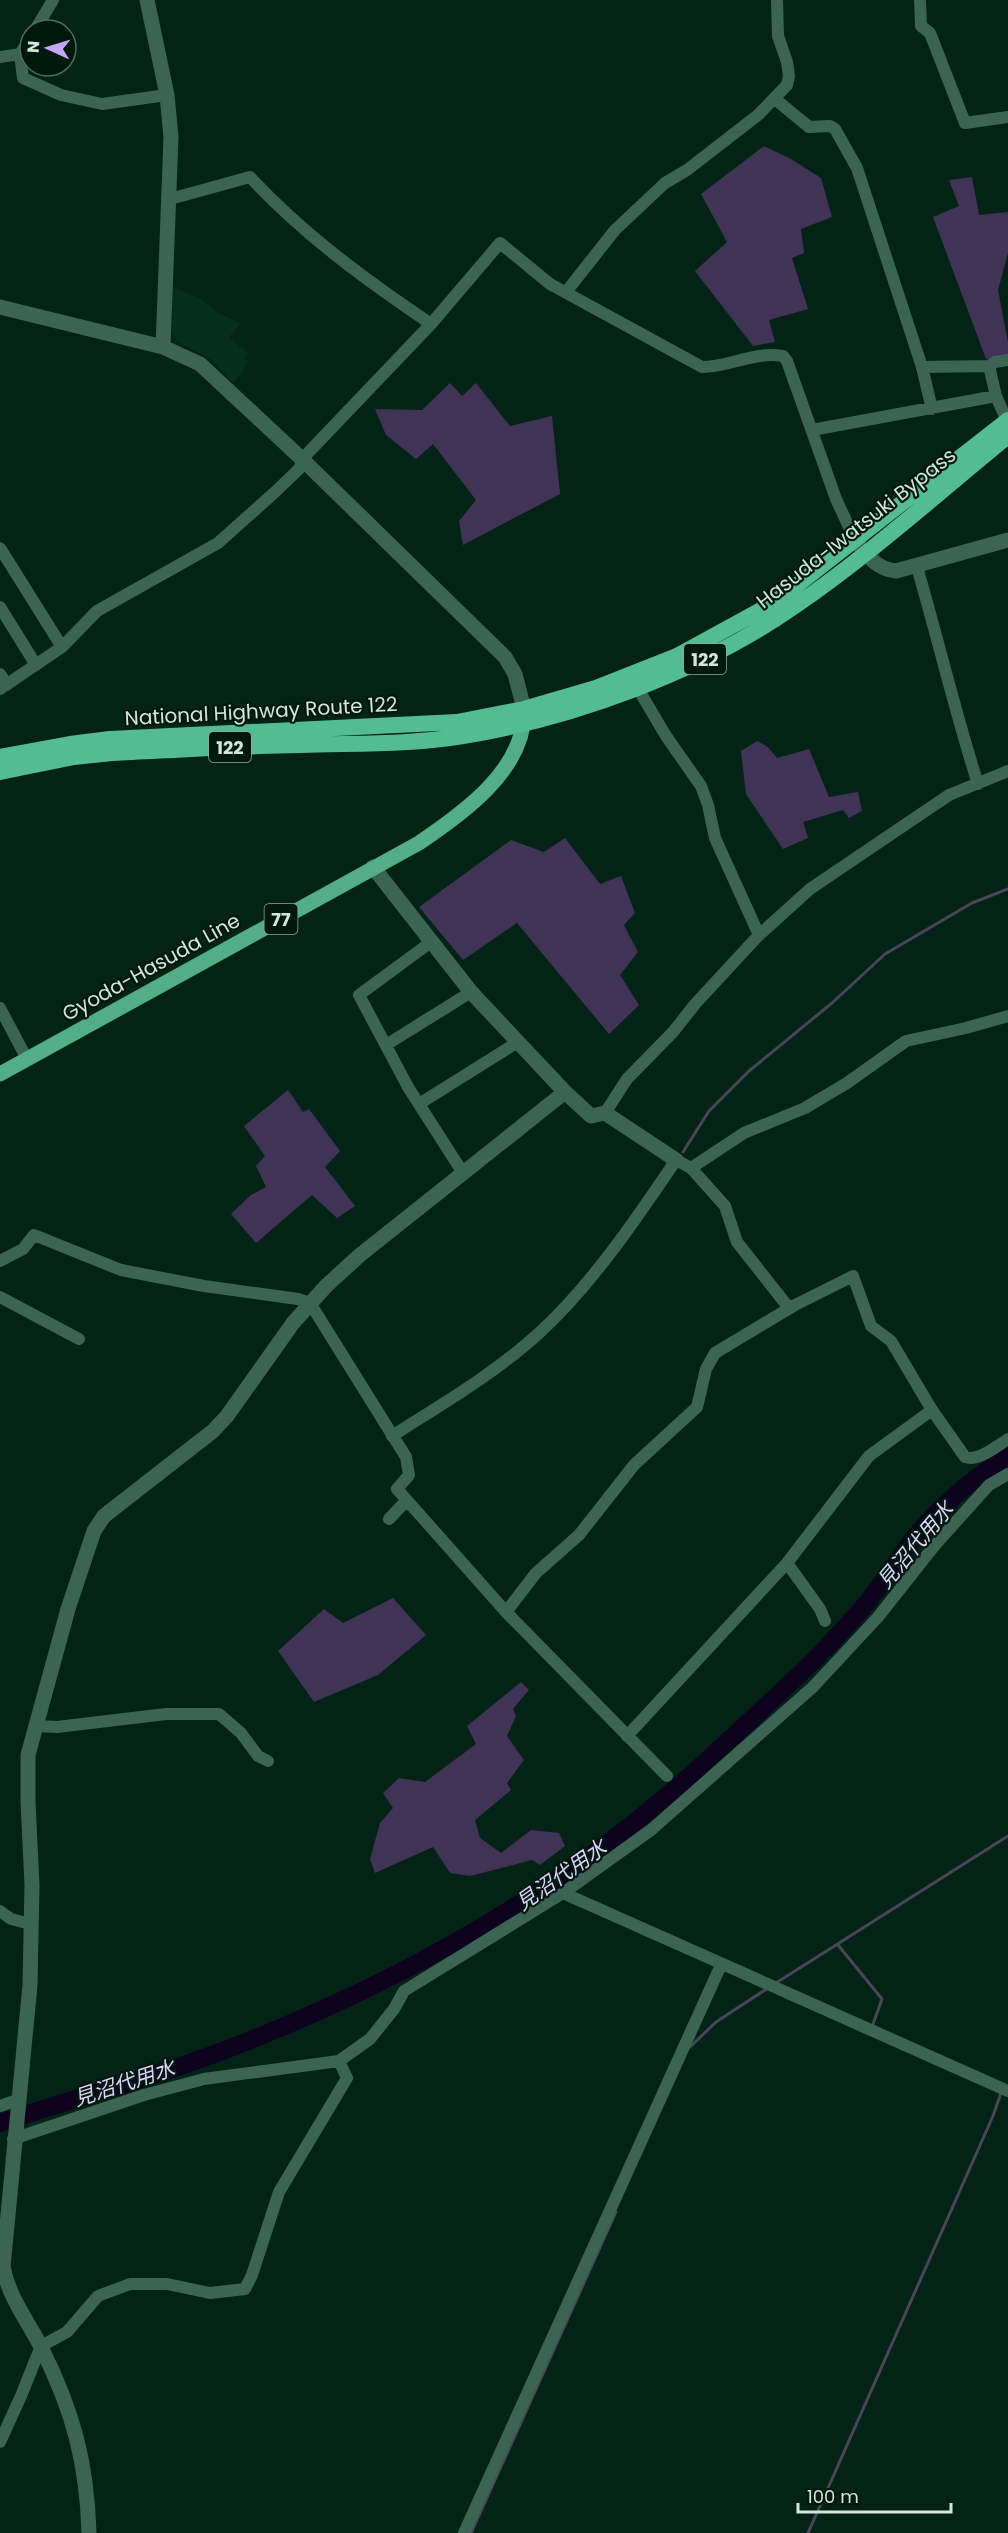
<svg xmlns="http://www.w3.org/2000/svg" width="1008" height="2533" font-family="Poppins,'Noto Sans JP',sans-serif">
	<rect width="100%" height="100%" fill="#042317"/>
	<path fill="#042e1e" d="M173,287L201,299L219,313L241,324L229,337L248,354L245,359L249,362L233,383L212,360L178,342L172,333Z"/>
	<path fill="#403355" d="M764,146L791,159L821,178L832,217L801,229L804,253L792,258L808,309L769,320L775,342L753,346L695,271L727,242L701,194Z
		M972,177L979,215L1008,212V253L998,290L1008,342V355L986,359L933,217L959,206L949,180Z
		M450,383L462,396L476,383L510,426L552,416L560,494L463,545L459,521L476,500L433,444L416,459L386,435L375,409L422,410Z
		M757,741L768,747L777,758L809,749L829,797L858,792L862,811L849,818L843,810L803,822L808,838L783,849L746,794L741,751Z
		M565,838L600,884L621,876L635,913L624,925L638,952L620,975L639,1005L609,1034L517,923L463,960L419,907L511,840L544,852Z
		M288,1090L303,1112L309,1109L340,1151L325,1167L355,1206L337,1218L312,1195L256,1243L231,1214L251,1195L266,1187L256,1166L265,1156L244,1126Z
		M393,1598L426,1635L378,1675L314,1702L278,1651L324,1609L343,1623Z
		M521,1682L529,1690L513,1709L516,1716L507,1736L524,1760L507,1783L511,1790L475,1820L480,1838L501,1853L531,1830L559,1833L565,1846L540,1865L532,1860L470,1876L450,1873L433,1847L375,1873L370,1859L380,1823L393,1808L383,1793L399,1778L425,1782L476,1744L467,1726Z"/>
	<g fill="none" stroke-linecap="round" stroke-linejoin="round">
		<path stroke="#494658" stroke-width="3" d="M683,1152L709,1111L749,1071L832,1003L885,954L972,903L1008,889
			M838,1945L882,1999L872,2027
			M776,1983L1008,1836
			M690,2047L716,2022L768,1988
			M471,2533L616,2212
			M808,2533L993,2116L1001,2093"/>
		<path stroke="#0e021f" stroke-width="18" d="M0,2123C84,2095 171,2073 253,2039C417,1973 574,1883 705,1762C757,1714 813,1665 860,1611C882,1586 898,1557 919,1532C945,1501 976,1477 1008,1455"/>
		<path stroke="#3b6552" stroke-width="12" d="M920,0L921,26L930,33L965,123L1008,117
			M35,30L53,0
			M20,54L23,78L61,95L102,104L167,95
			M0,57L20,54L30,38
			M775,99L809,127L830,126L835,129L857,168L922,367L932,409
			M170,199L250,177C304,235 366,280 431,324
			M566,292L615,230L665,183L687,170L758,115L787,85L789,76L787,62L778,36L777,0
			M922,367L989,366
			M1007,421L996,396L989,366L995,362L1008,360
			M812,430L996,396
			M0,548L62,647
			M917,567C938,639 955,712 978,784
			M0,607L36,665
			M0,674L7,685
			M637,687L666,736L701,786L708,805L715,838L759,935
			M0,689L62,647L97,611L218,543L274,493L299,469L306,455L431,324L500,243L550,284L702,367C730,367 754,351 783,356L787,361L836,499L855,540
			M431,942L359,995L408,1087L463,1173
			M0,1008L27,1059
			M386,1045L471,992
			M419,1104L518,1042
			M605,1113L627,1079L673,1032L696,1003L758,936L810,889L949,795L1008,771
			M691,1168L744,1133L805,1108L847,1083L906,1041L966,1028L1008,1016
			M0,1261L23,1249L34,1235L121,1270L204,1286L298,1299L310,1303L406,1457L409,1475L397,1489L506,1612L667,1776
			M0,1297L79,1339
			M392,1436C442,1404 494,1374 538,1334C591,1286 636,1219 676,1160L691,1168L725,1206L737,1242L789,1308
			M389,1519L407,1500
			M506,1612L536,1573L579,1535L634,1465L697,1407L706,1369L715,1353L795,1305L853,1276L871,1326L891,1341L932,1410L965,1457C978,1462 997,1446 1008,1439
			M825,1621L820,1609L787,1563L869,1456L932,1410
			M35,1726L57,1727L166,1714H219L241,1733L258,1756L268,1761
			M627,1736L787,1563
			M563,1893L1008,2091
			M0,1911L11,1919L31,1924
			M0,2106L17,2100
			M13,2139L144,2095L204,2079L339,2061L370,2039L394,2009L404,1991L563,1893L651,1830L813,1687L878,1617L935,1545L989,1485L1008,1474
			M0,2442L21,2396L41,2346L67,2332L98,2296L130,2284H167L210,2293L245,2289L252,2275L279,2192L347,2078L339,2061
			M464,2533L721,1965"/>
		<path stroke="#3b6552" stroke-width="15" d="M147,0L167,95L171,137L163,347
			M0,307L163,347L200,364L304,461L505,657L515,674L524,709
			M855,540C867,555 876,569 896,571L1008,540
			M565,1092L591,1116L605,1113L676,1160
			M89,2533C87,2463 73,2411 42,2349C28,2321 9,2298 3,2267L30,1985L32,1885L28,1802V1755L68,1609L94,1531L104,1516L213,1431L227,1416L293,1323L326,1286L360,1255L565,1092L471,992L373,867"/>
		<path stroke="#51ae87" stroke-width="15" d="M0,1074L419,843C462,814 523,771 524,714"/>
		<path stroke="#54bc92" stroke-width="16" d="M0,757L70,744L110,739L457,722L524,709L596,688L677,656L774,603L1008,420
			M0,772L74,757L112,753C175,750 237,746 300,745C354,743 409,745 463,736C574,718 699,672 792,608C868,556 937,494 1008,436"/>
	</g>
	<g text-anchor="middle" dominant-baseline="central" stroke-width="4.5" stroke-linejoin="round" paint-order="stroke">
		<g fill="#00190e" stroke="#94a89e" stroke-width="1.5">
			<rect x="684" y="644" width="42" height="30" rx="4.5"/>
			<rect x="209" y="732" width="42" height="30" rx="4.5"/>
			<rect x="264.5" y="904" width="33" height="30" rx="4.5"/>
		</g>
		<g font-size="18" font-weight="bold" fill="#d4e5dc">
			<text x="705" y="659">122</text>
			<text x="230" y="747">122</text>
			<text x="281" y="919">77</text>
		</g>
		<g font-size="20" fill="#d4e5dc" stroke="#00190e">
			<text transform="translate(856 528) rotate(-38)">Hasuda-Iwatsuki Bypass</text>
			<text transform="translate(261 711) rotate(-3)">National Highway Route 122</text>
			<text transform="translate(151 967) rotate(-29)">Gyoda-Hasuda Line</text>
		</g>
		<g font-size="21" font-style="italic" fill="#dfd1fa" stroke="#00190e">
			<text transform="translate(915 1545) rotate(-50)">見沼代用水</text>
			<text transform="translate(561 1875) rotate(-35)">見沼代用水</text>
			<text transform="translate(124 2083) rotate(-18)">見沼代用水</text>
		</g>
	</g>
	<g transform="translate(48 48) rotate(274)"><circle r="28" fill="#00190e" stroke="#556b60" stroke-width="1.5"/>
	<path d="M0-4.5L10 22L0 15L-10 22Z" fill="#c3a7f2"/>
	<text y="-9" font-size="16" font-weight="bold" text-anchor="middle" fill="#d4e5dc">N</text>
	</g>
	<path d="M798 2503v9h153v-9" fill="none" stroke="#d4e5dc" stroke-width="3"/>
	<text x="807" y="2503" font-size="18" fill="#d4e5dc" stroke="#00190e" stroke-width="4.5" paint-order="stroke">100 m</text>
</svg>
